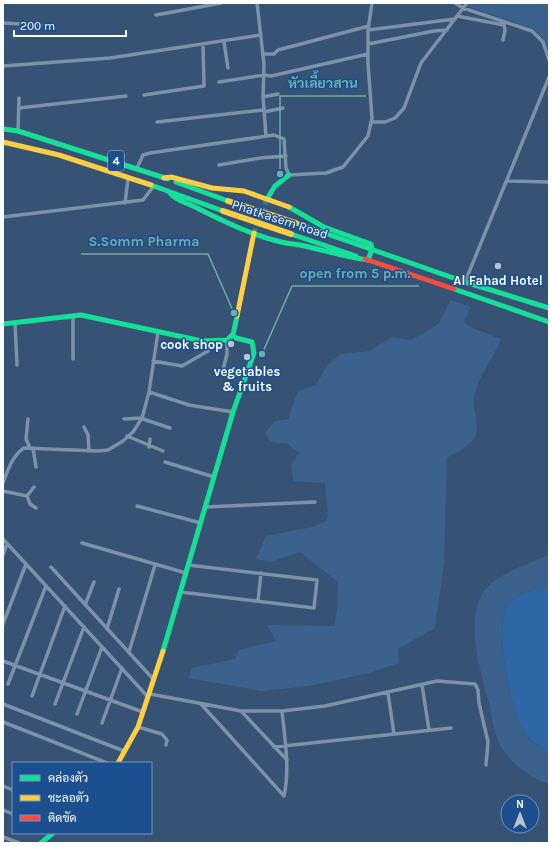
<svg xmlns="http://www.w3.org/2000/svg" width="552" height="846" font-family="Karla,Sarabun,sans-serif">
	<rect width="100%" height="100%" fill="#365274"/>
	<path fill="#2f66a5" d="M549,586V754C539,746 526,738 521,726C510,703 494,630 507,607C517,592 533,590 549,586Z"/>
	<path fill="#3b618d" d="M459,3H549V50L543,39L534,29Z
		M451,300L471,307L464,321L470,327L501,339C493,360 478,375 474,398C472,410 482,429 473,440C467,448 454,453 447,458L444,563L435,628L398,649L399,663L369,673L309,686L261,691L189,678L192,668L235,659L239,650L276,641L267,625L334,626L337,609L338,582L300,552L271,562L256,559L266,536L312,527L326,521L328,516L325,483L293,481L291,465L299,453L288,444L270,442L265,433L275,421L288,419L298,391L316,385L326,367L340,354L370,351L392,337L410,340L426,332L439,323Z
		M549,554V586C533,590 517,592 507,607C494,630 510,703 521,726C526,738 539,747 549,754V784C530,778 510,763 500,745C494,733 492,718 489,704C481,673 465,624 482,594C496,572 527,566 549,554Z"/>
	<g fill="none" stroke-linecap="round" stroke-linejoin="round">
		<path stroke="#546c89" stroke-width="5" stroke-dasharray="5 2.5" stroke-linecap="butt" d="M254,233L267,199"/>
		<path stroke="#7d92a8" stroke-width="3.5" d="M257,3L264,64L263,97L266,136
			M455,3L463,8L532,31L543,42L549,60
			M156,15L221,3
			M457,16L504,25L505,30L503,40
			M3,23L41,25
			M368,30L455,19
			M224,42L228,68
			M368,44L434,31L447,30
			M263,54H274L278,50L369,26
			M3,66L110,58L261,35
			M219,82L264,75L271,76L368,54
			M144,95L204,86L203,44
			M263,97L278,94
			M19,108L126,96
			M264,112L283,108
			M157,122L263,110
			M372,122H385L395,118L404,108L421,63L467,3
			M18,131L19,98
			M219,165L260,158L286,156
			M137,168L143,155L150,153L274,135L284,139L286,168L289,175L326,173L343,167L368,136L372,118L368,63V30L372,3
			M507,181L549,182
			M125,203L128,179
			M3,217L143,200L153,187
			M465,282L549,77
			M73,316V359
			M15,323L17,365
			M227,340V354L223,370L231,374
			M153,361L182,366L208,351L202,341
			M149,392L189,405L233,412
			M140,418L170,428
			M28,419L26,439L30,448
			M124,419L141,418
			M84,427L88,435L89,451
			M127,436L163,451
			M149,447L150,439
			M33,448L36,467
			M165,462L214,477
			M3,483C8,470 12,456 24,448L97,451L108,450L123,441L133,432L142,418L149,392L158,332
			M3,491L27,496L34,487
			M27,496L30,504L36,508
			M137,506L201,523
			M205,507L315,502
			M3,539L148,697
			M82,543L186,573
			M3,555L7,544
			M51,567L154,680
			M180,592L314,608L317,580L188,565
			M258,601L261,573
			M85,605L94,582
			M3,624L26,564
			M107,629L119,589
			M129,652L155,565
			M3,661L143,712
			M8,684L46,586
			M422,685L429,730
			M388,693L394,734
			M150,694L241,711H282L325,706L437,681L475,684L478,690L479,703L488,742L486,765
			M32,696L65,606
			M3,704L124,751
			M55,704L84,627
			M201,704L284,796C290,768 285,740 282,711
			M241,711L287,760
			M77,714L102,647
			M3,722L107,763
			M102,723L122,668
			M138,727L162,734L167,740L166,745
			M274,747L451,728
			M3,786L13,790
			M3,810L13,814
			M3,837L19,843"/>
		<path stroke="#16e098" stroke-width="5" d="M3,129L18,131L168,179
			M176,182L228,201
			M151,185L223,211
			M170,193C177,202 189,203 199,209C225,222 252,235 281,242C289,244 297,244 305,246C326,251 346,257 368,260L372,249L371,244L324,227L289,207
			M267,199L275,186L289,175
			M296,223L465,282L549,308
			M291,234L356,256
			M454,289L549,322
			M3,324L81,315L202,341L227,340L232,335
			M163,651L233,412L254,353L252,342L236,338L233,335L237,316
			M41,843L53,833"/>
		<path stroke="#ffcf43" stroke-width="5" d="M3,142L59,155L151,185
			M164,178L171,177L212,188L244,191L289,207
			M237,316L254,233
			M118,763L138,727L163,651"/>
		<path stroke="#f24e42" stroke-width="5" d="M365,259L454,289"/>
		<path stroke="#ffcf43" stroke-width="6" d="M228,201L296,223
			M223,211L291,234"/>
	</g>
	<g fill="#b9c2ce" stroke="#1b4f8f" stroke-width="1.5">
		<circle cx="498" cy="266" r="4"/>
		<circle cx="231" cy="344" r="4"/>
		<circle cx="247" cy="357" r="4"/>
	</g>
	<g text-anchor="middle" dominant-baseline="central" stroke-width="3" stroke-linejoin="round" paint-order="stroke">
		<rect fill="#1b4f8f" stroke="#bbcadd" stroke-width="1" x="108" y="151" width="16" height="20" rx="3"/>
		<g font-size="12" font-weight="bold" fill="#fff">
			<text x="116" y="161">4</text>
		</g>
		<g font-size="13" fill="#fff" stroke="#1b4f8f">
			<text transform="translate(280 219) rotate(18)">Phatkasem Road</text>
		</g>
		<g font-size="13" font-weight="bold" fill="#fff" stroke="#1b4f8f">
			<text x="498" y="280">Al Fahad Hotel</text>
			<text x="223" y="344" text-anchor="end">cook shop</text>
			<text x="247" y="371">vegetables<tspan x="247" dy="15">&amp; fruits</tspan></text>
		</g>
	</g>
	<path fill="none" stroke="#6fada8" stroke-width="1.5" d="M280 174L280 96H366M234 313L208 254H81M262 354L292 286H419"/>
	<g fill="#6fada8" stroke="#1b4f8f" stroke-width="1.5">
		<circle cx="280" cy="174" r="4"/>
		<circle cx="234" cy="313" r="4"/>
		<circle cx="262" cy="354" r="4"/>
	</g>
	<g font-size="14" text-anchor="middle" font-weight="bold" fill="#6fada8" stroke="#1b4f8f" stroke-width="3" stroke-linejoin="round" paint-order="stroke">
		<text x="323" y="88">หัวเลี้ยวสาน</text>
		<text x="144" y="246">S.Somm Pharma</text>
		<text x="355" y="278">open from 5 p.m.</text>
	</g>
	<rect width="552" height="846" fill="none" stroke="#ffffff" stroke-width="8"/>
	<rect x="12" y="762" width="140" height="72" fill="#1b4f8f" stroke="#7695bc"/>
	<rect x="20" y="775" width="20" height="6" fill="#16e098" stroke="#7695bc"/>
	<text x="48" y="782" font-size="12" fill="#ffffff">คล่องตัว</text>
	<rect x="20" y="795" width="20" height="6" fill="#ffcf43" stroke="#7695bc"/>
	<text x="48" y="802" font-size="12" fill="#ffffff">ชะลอตัว</text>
	<rect x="20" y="815" width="20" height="6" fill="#f24e42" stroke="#7695bc"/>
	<text x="48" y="822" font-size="12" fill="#ffffff">ติดขัด</text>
	<g transform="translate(520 814)"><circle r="19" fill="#1b4f8f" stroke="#7695bc"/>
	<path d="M0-3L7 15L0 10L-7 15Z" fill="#b9c2ce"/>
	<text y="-6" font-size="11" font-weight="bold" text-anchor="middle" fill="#ffffff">N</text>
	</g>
	<path d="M14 30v6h112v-6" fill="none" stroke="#ffffff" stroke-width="2"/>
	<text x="20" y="30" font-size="12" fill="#ffffff" stroke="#1b4f8f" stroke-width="3" paint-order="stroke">200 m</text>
</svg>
